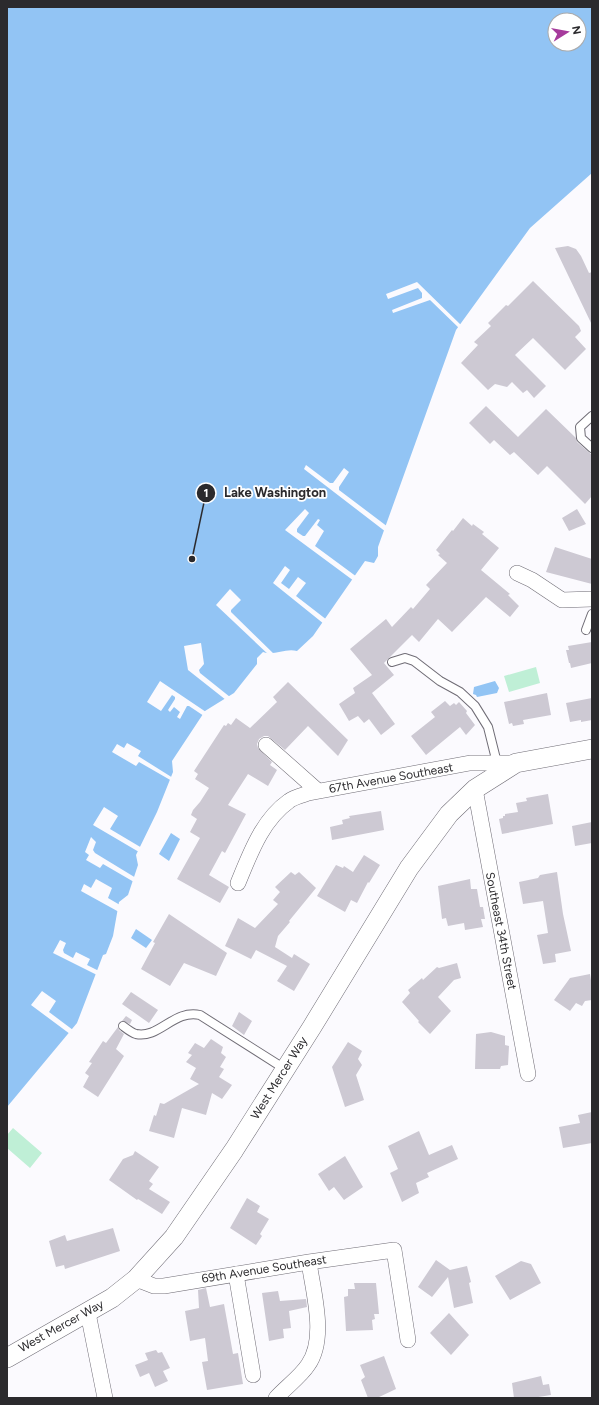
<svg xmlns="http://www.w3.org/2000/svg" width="599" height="1405" font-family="Figtree,sans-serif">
	<rect width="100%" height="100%" fill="#fbfafe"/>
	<path fill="#bfefd6" d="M536,667L540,683L509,692L504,676Z
		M13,1128L42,1153L30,1168L7,1148V1135Z"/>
	<path fill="#92c4f4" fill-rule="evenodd" d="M7,7H592V173L530,228L456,330L378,547V556L374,563L365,561L313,636L297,651C285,648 274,656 263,652L257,658V664L234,693L205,711L172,761L173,772L157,812L136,855L138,865L128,895L119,902L113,936L106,954L103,955L77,1023L7,1107ZM555,20H579V44H555Z
		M495,681L499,688L497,693L477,697L476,695L473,694L474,687Z
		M171,833L180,839L169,861L159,854Z
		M136,929L152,940L146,948L131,938Z"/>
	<path fill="#fbfafe" d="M417,282L462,326L460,329L430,300L393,313L392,310L422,298V293L418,288L388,299L386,294Z
		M306,465L330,483H333L344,468L349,472L339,487V490L388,527L386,532L304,469Z
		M305,509L309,513L297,529V532L303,536H305L318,519L320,520L317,525L324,531L315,546L357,577L354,581L285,530Z
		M285,566L290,570L281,583L289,589L298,577L306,583L296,596L327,620L324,624L273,583Z
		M230,589L241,600L231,610V612L275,655L270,656L216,605Z
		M201,643L204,664L199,670L200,673L230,697L226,700L188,670L184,646Z
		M160,681L206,712L204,716L189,706H187L180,719L177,717L180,712L174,707L170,712L168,710L175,699V697L172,695L161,711L147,702Z
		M127,743L141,751L138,756L173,778L172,781L139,762L136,766L112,752L117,744L124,748Z
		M104,807L118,816L110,829L142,848L139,852L93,825Z
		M91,837L96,842L93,850L95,853L136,878L134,882L103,864L100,868L86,860L89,855L85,852Z
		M96,879L112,888L108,898L120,905L119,912L81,891L84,884L91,888Z
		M60,940L66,943L63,950L64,953L73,958L76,952L90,959L87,965L99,971L97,975L53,953Z
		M42,991L56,1001L49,1012L73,1030L70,1034L31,1005Z"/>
	<path fill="#cdc9d3" d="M568,246L576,249L581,256L589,273L592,272V325L555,248Z
		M533,281L579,326L581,331L575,337L586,349L565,370L533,338L515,355L546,386L534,398L527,390L523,393L512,382L507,387L495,384L488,390L461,363L478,345L474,342L491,326L488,323L506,305L508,306Z
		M486,406L518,437L546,409L576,438L577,442L592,455V496L585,504L547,466L538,475L514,452L510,455L494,440L490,444L469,423Z
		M577,509L586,524L569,531L562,518Z
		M463,518L472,526L473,524L484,532L482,534L499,548L481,570L510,594L508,595L519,606L510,617L486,597L452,632L438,619L419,642L412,635L384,663L394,675L372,693L395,724L381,735L369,719L364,723L358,716L349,721L339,704L355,693L353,688L372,675L350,649L386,619L392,627L411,607L413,609L430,589L426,585L447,563L438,555L440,554L436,550L452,530L453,531Z
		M555,547L592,559V584L546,572Z
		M592,642V663L571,668L570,663H569L566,650H569L568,646Z
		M288,682L348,740L338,756L308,726L285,750L268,736H264L259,739L257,744L258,748L272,762L270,765L277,770L268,786L248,774L228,805L246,814L225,853L222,851L209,875L229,887L220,903L177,879L200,838L190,832L197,819L191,815L193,810L200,802L209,788L195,779L198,774L194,771L224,725L226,726L228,723L231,725L236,718L250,728L277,702L273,697Z
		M547,693L551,715L523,720L524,724L513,726L512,723L509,724L504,702Z
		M592,698V720L581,722V720L570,722L566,703Z
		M445,701L450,706L454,703L456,705L459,702L467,711L466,713L475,725L466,735L460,727L426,755L411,736L435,717L431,712Z
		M548,794L553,824L502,834L499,819L503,818V816H505V814L518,812L516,803L527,801L526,798Z
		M381,811L384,830L332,840L330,827L343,824L342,820L350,818L349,816Z
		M592,822V843L575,846L572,826Z
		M364,855L380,865L369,883L368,882L357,903L351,900L345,912L317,896L336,865L343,868L344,866L353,872Z
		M291,872L295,875L299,872L316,888L289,921L290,922L278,936L275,947L292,958L294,954L310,964L294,991L277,981L287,966L256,950L251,959L225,946L238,918L255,928L278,904L273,900L280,892L275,887Z
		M557,872L563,914L571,951L555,954L556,962L543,964L537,935L548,933L543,901L523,904L519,882L538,878L540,875Z
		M470,879L471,889H477L480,907H483L485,919H481L483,927L465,930L464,923L448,926L446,918L442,919L438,886Z
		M169,914L227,953L216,976L184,963L170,986L141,969L155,943L153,942Z
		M457,963L461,978L454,980L438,997L451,1011L430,1034L418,1022L419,1021L402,1002L410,993L408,990L422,978L423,980L437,967L439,968Z
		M590,974L592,987V1000L585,1001L582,1006L576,1003L570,1011L554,1000L570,978Z
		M131,992L158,1010L149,1023L122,1004Z
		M239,1012L252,1021L244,1035L232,1026Z
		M126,1016L132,1020L130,1024L122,1021Z
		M118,1027L119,1030L124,1034L116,1049L124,1056L98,1097L83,1087L89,1076L85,1073L92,1063L89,1062L103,1041L106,1043Z
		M491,1032L505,1036V1045L509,1046L508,1065L501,1066L500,1069H475L476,1034Z
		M211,1039L223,1047L221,1053L226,1057L220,1067L224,1069L219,1077L232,1085L222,1099L212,1093L206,1115L182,1108L174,1138L149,1131L154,1115L156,1116L160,1103L164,1104L199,1084L190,1079L196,1068L186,1062L192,1055L188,1053L195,1043L204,1048Z
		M348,1042L362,1051L358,1059L362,1065L356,1075L364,1100L345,1107L332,1067Z
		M592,1112V1143L563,1148L559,1127L580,1123L578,1115Z
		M419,1131L429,1155L452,1145L458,1159L427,1173L429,1177L416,1183L419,1193L402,1202L390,1173L398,1169L388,1146Z
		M135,1151L159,1167L149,1181L153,1184L149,1189L170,1202L162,1214L138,1199L137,1200L109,1180L123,1159L133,1155Z
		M345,1156L363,1187L344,1200L334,1187L329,1191L318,1174Z
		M247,1198L260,1206L257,1212L269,1219L260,1234L262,1236L256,1245L230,1228Z
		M113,1228L120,1251L65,1269L64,1265L56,1267L49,1241L65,1235L67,1241Z
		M436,1260L450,1270L467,1266L471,1282L469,1283L473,1303L454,1308L448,1277L432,1297L418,1287Z
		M521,1261L531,1264L541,1283L510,1300L495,1276Z
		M354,1283H376L379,1314H374L375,1319L372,1320L373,1330L346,1331L344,1297L348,1296V1289H355Z
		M206,1288L210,1307L224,1304L233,1354L238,1353L243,1384L207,1390L202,1362L208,1361L205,1338L190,1341L185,1311L199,1308L198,1290Z
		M278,1291L280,1301L306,1299L307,1307L289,1311L291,1328L283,1329L284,1338L269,1341L262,1293Z
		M449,1313L469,1335L451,1355L430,1333Z
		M156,1350L158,1353L162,1352L170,1368L163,1371L168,1381L155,1387L149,1373L140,1377L135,1365L148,1360L145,1353Z
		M384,1356L396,1389L377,1398H368L361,1380L365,1377L360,1365Z
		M541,1376L543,1385L549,1384L551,1395L532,1398H514L512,1383Z"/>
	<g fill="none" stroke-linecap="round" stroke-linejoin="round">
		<defs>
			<path id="service" d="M592,416L580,427L581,438L592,448
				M586,630L592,614
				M392,662L405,658L414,661L440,681L460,692L475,706L488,727L497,763
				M123,1026C127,1029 132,1033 136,1034C159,1039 174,1009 200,1015L285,1069"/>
			<path id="minor" d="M517,573L532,580L562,600L592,599
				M266,745L318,791
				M475,789L528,1074
				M238,883C250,854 262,820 289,801C294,797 303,795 309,793L470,763H516
				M236,1274L253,1375
				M136,1279L154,1286H164L309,1262L394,1250L408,1340
				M88,1313L105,1398
				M276,1398C285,1388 301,1376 308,1365C327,1338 313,1292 309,1262"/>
			<path id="tertiary" d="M7,1358L112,1298L136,1279L174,1237L234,1150L312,1027L409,868L449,814L475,789L516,763L592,749"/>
		</defs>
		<use href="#service" stroke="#706d76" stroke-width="10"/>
		<use href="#minor" stroke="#706d76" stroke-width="16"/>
		<use href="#tertiary" stroke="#706d76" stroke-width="20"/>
		<use href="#service" stroke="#fff" stroke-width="8"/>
		<use href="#minor" stroke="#fff" stroke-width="15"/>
		<use href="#tertiary" stroke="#fff" stroke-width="19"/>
	</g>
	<g text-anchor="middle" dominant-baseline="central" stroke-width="3.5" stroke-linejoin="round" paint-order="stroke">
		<g font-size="12" fill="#2b2a2d" stroke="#fff">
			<text transform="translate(391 778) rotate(-10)">67th Avenue Southeast</text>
			<text transform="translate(501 931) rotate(79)">Southeast 34th Street</text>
			<text transform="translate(279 1078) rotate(-58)">West Mercer Way</text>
			<text transform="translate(264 1269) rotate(-9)">69th Avenue Southeast</text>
			<text transform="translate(61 1326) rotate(-29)">West Mercer Way</text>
		</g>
	</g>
	<path fill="none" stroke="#2b2a2d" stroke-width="1.5" d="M192 559L206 493"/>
	<g fill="#2b2a2d" stroke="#fff" stroke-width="1.5">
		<circle cx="192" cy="559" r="4"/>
		<circle cx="206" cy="493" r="10"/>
	</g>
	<g font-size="12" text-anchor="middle" font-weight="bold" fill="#fff">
		<text x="206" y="497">1</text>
	</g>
	<g font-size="13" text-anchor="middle" font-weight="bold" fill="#2b2a2d" stroke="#fff" stroke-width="3.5" stroke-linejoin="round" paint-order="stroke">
		<text x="275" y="497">Lake Washington</text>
	</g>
	<rect width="599" height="1405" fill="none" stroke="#2b2a2d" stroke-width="16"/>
	<g transform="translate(567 32) rotate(79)"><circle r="19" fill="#ffffff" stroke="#aaaaab"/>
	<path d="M0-3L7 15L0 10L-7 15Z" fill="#a63b9c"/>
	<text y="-6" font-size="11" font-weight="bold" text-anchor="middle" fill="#2b2a2d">N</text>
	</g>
</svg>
